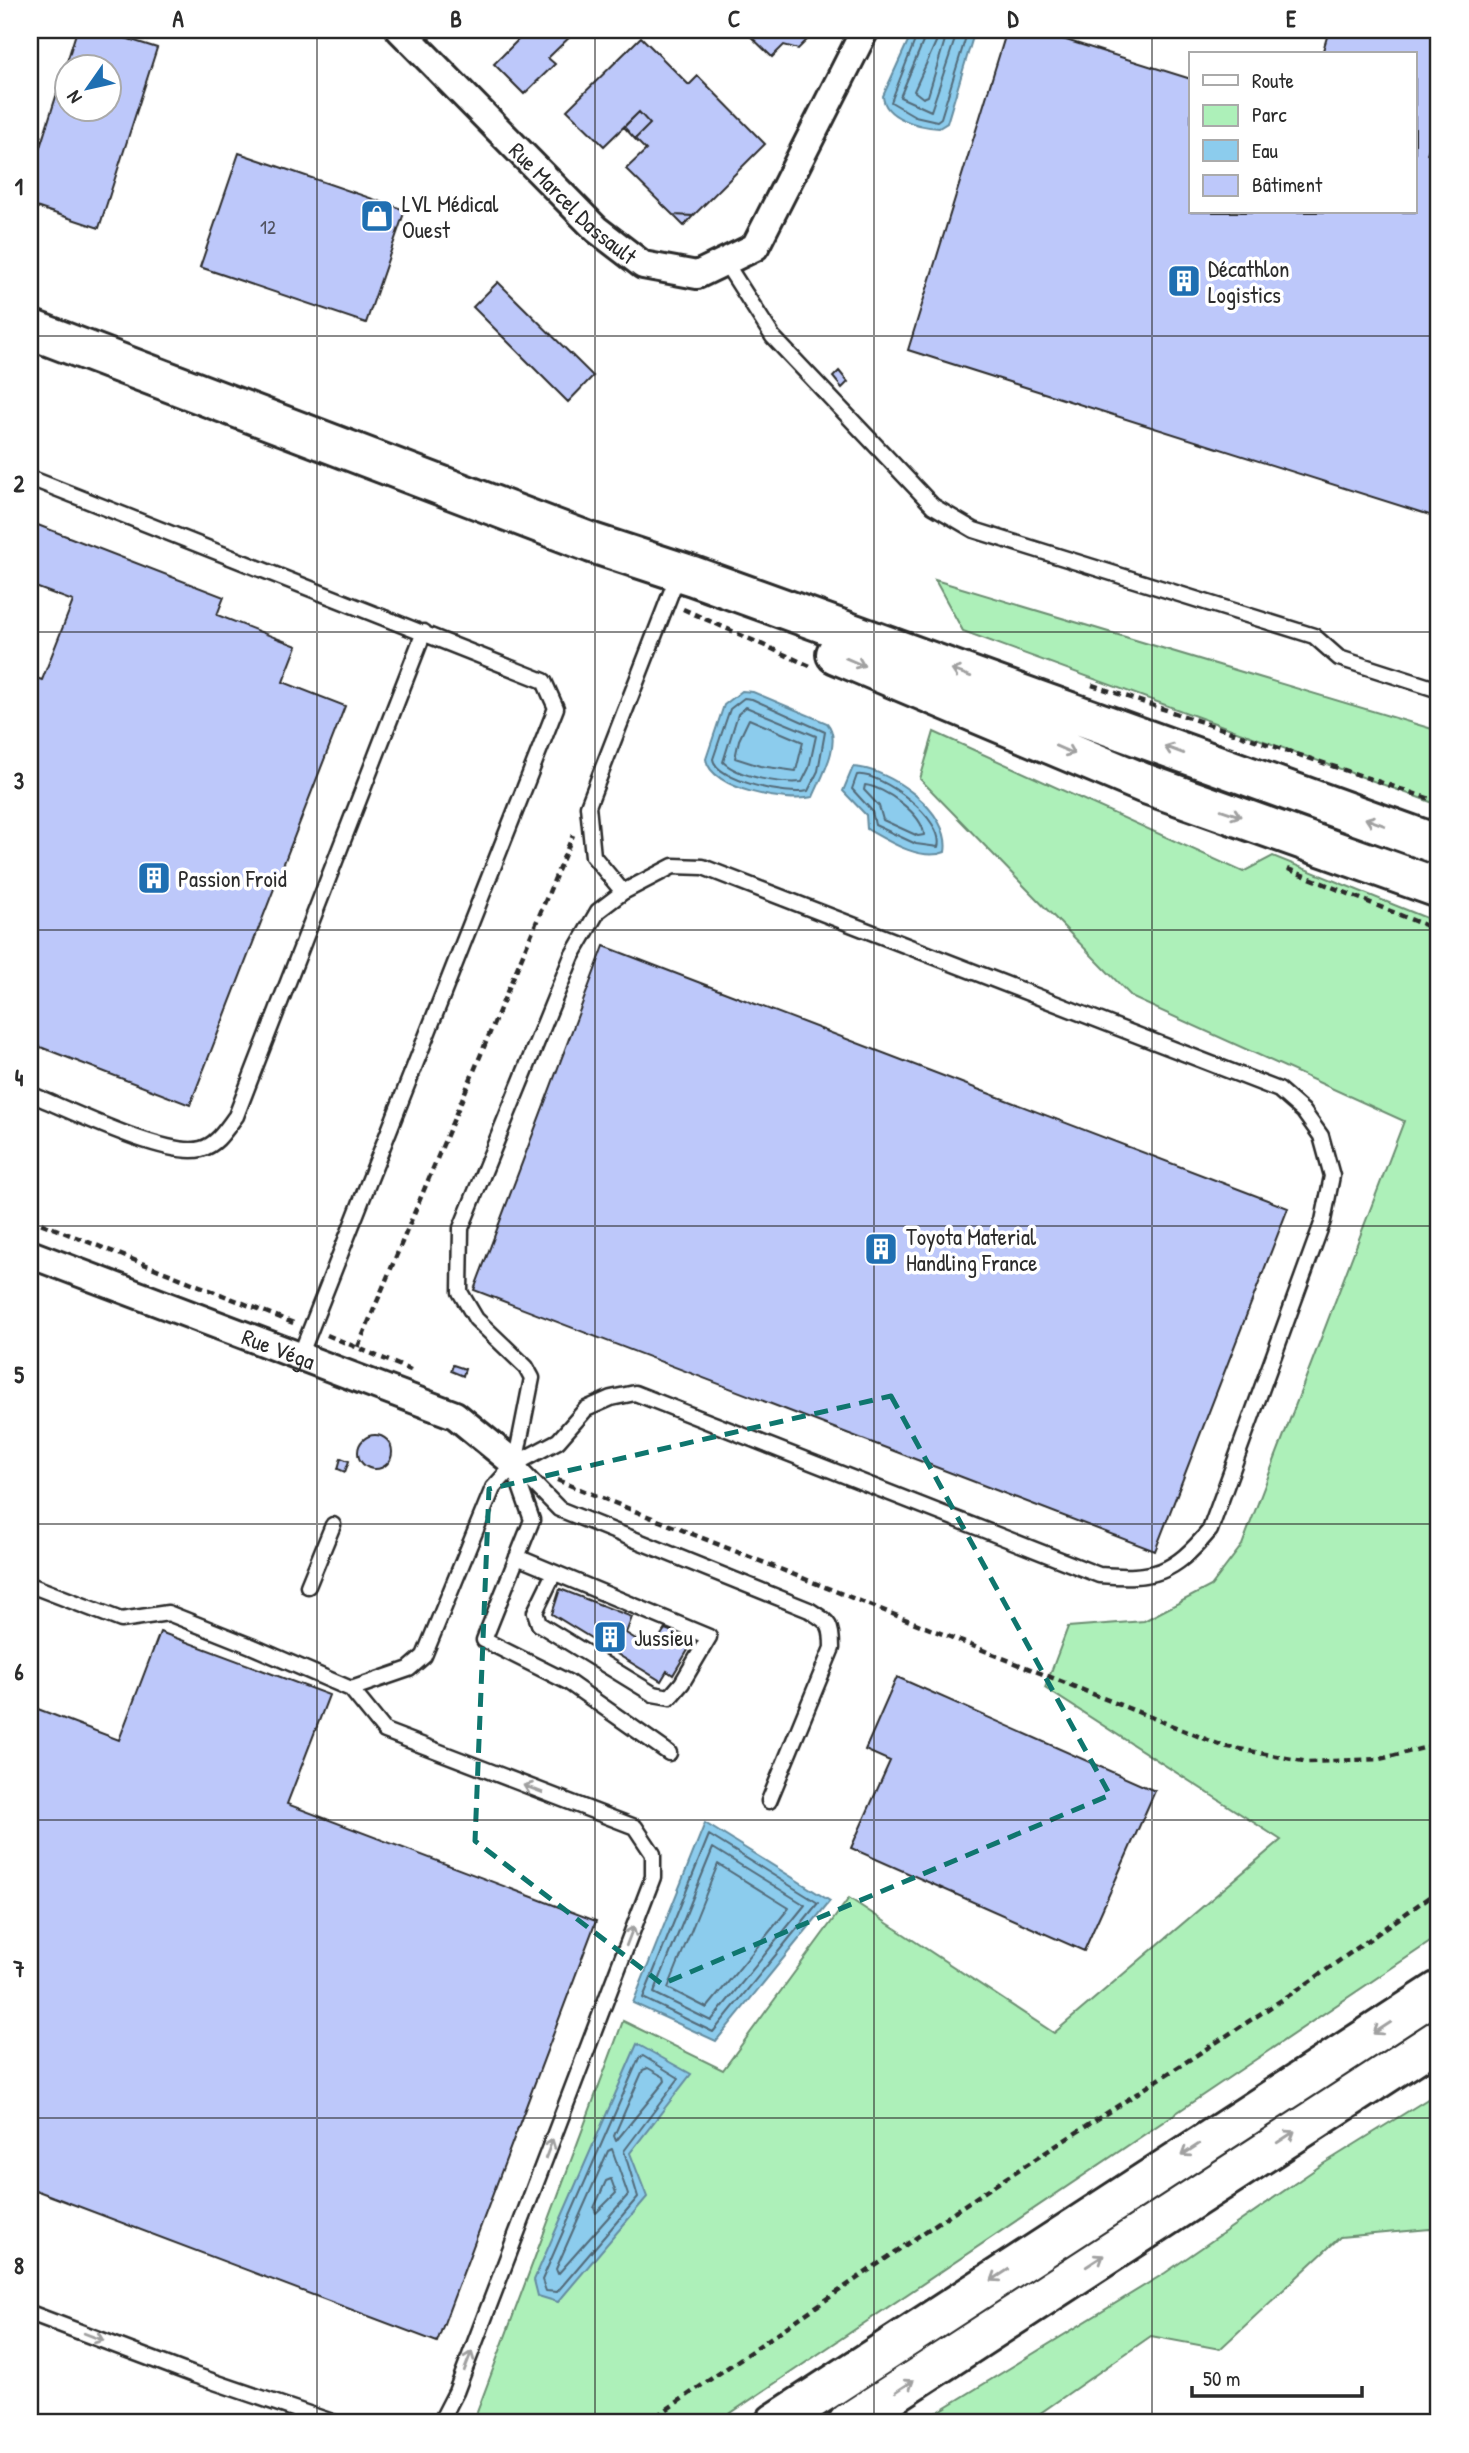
<svg xmlns="http://www.w3.org/2000/svg" width="1469" height="2453" font-family="'Patrick Hand',sans-serif">
	<rect width="100%" height="100%" fill="#fff"/>
	<filter id="ink" filterUnits="userSpaceOnUse"><feTurbulence type="fractalNoise" baseFrequency=".0143" numOctaves="2"/><feDisplacementMap in="SourceGraphic" scale="14" xChannelSelector="R" yChannelSelector="G"/><feConvolveMatrix kernelMatrix="1 2 1 2 8 2 1 2 1" color-interpolation-filters="sRGB"/></filter>
	<g filter="url(#ink)">
		<path fill="#adf0b9" stroke="#6c8e72" stroke-width="2" d="M935,580L1439,731V805L963,631Z
			M934,732L1243,872L1273,856L1439,923V1936L716,2423H473L623,2021L723,2070L849,1898L1054,2033L1281,1840L1045,1688L1068,1627L1144,1621L1211,1586L1242,1545L1404,1121L1133,998L920,779Z
			M1439,2092V2231L1430,2229L1340,2237L1220,2349L1151,2336L1026,2423H920L1165,2273L1323,2164Z"/>
		<path fill="#8ccced" stroke="#658c9f" stroke-width="2" d="M913,30H975L947,123L939,128C919,127 884,118 883,96Z
			M742,691L753,692L827,723C843,741 821,778 813,797C787,803 711,790 706,759L724,705Z
			M853,767C889,768 952,812 945,852C921,862 888,841 867,829L866,815L843,791Z
			M705,1823L830,1901L716,2041L633,2003Z
			M637,2044L691,2074L630,2153L647,2197L558,2302L538,2296L534,2280Z"/>
		<g fill="none" stroke-linecap="round" stroke-linejoin="round">
			<path stroke="#526b79" stroke-width="2" d="M919,30L891,102L915,116L937,121L941,118L968,30
				M928,30L900,97L931,111L958,30
				M938,30L936,42L914,91L923,98L928,96L948,30
				M744,698L752,699L825,732L818,771L808,791C788,796 716,781 713,759L730,709Z
				M746,707L816,736L809,768L802,782C780,784 739,777 723,762L738,714Z
				M749,719L803,742L796,771L760,766L735,758L739,740Z
				M857,775C881,772 946,820 938,847L916,844L875,825L872,811L852,789Z
				M865,785C884,787 923,814 924,835L918,836L883,820L879,806L864,790Z
				M709,1835L818,1903L713,2032L643,1998Z
				M713,1848L805,1905L711,2021L654,1993Z
				M718,1864L789,1908L707,2008L668,1988Z
				M643,2056L679,2078L624,2151L638,2197L557,2292L546,2291L542,2280L639,2058Z
				M648,2068L664,2077L665,2081L616,2141L614,2136L643,2070Z
				M612,2149L628,2195L558,2274L556,2269L608,2151Z
				M611,2179L616,2193L596,2213L594,2208L606,2181Z"/>
		</g>
		<path fill="#bdc8fa" stroke="#2b2b2b" stroke-width="2" fill-rule="evenodd" d="M77,30H100L157,48L99,228L30,205V179ZM66,66H108V108H66Z
			M511,30H577L548,58L555,64L524,94L494,64L520,38Z
			M744,30H817L798,49L784,45L772,57Z
			M1007,30H1034L1191,79V212H1415V54H1322L1329,30H1421L1439,36V122L1427,154L1439,158V518L908,350Z
			M641,37L689,85L698,76L765,144L693,216L673,215L626,169L646,150L635,139L650,124L639,112L604,146L567,110Z
			M639,112L650,124L635,139L624,127Z
			M239,153L405,210L366,323L200,267Z
			M673,215L693,216L684,226Z
			M498,282L593,376L568,402L473,307Z
			M839,371L848,382L842,388L833,377Z
			M30,522L224,597L217,615L297,646L283,682L345,706L190,1105L30,1043V712L36,696L30,693V676L42,680L73,601L30,585Z
			M604,946L1288,1208L1155,1551L474,1290Z
			M453,1365L465,1369L463,1376L451,1371Z
			M358 1452a17 17 0 1 1 34 0a17 17 0 1 1-34 0Z
			M341,1458L349,1461L345,1472L338,1469Z
			M560,1589L632,1617L626,1633L652,1649L665,1629L694,1640L673,1675L667,1671L661,1681L552,1614Z
			M160,1632L329,1695L287,1804L596,1921L437,2342L30,2188V1706L119,1740Z
			M897,1677L1155,1791L1084,1951L851,1848L890,1761L865,1750Z"/>
		<g fill="none" stroke-linecap="round" stroke-linejoin="round">
			<defs>
				<path id="lane" d="M725,262L773,337L933,506L974,530L1314,636L1339,658L1439,690
					M30,478L544,681L556,708L300,1356
					M623,892L593,856L588,806L674,585
					M30,1094C66,1108 166,1158 201,1149C217,1145 226,1129 236,1116L424,632
					M515,1464L559,1509L809,1610C829,1623 832,1623 832,1648L769,1801
					M513,1466L532,1520L484,1640L568,1682L669,1753
					M517,1557L709,1637L682,1683L670,1697L653,1694L539,1624L535,1612L554,1573
					M30,1585L121,1620L168,1613L251,1646L351,1689L385,1731L635,1827L653,1854V1877L456,2392L440,2423
					M308,1586L333,1525
					M351,1689L409,1669L424,1656L493,1488L515,1464L558,1441L586,1409L611,1398L635,1393L1099,1575C1155,1579 1172,1575 1210,1530L1323,1221L1332,1176L1321,1136L1303,1111L1279,1090L703,867L673,866L623,892L598,911L572,956L461,1228L460,1292L476,1319L526,1367L532,1378L515,1464
					M30,2313L194,2375L335,2423"/>
				<g id="street">
					<path id="s1" d="M400,30L596,229L643,265L697,275L755,247L865,30"/>
					<path id="s2" d="M30,1254L455,1415L515,1464"/>
				</g>
				<path id="primary" d="M30,329L592,543L693,576L1439,845
					M836,654L1143,783L1439,888"/>
				<path id="highway" d="M775,2423L1439,1991
					M848,2423L1439,2039"/>
			</defs>
			<use href="#lane" stroke="#2b2b2b" stroke-width="19"/>
			<use href="#street" stroke="#2b2b2b" stroke-width="32"/>
			<use href="#primary" stroke="#2b2b2b" stroke-width="44"/>
			<use href="#highway" stroke="#2b2b2b" stroke-width="44"/>
			<path stroke="#2b2b2b" stroke-width="4.5" stroke-dasharray="7 5" stroke-linecap="butt" d="M683,609L810,666
				M1092,685L1439,802
				M1288,869L1439,931
				M30,1219L296,1324
				M327,1335L413,1371
				M358,1347L573,835
				M557,1480L1223,1746L1308,1762L1380,1759L1439,1744
				M647,2423L955,2211L1305,1985L1439,1890"/>
			<use href="#lane" stroke="#fff" stroke-width="14"/>
			<use href="#street" stroke="#fff" stroke-width="26"/>
			<use href="#primary" stroke="#fff" stroke-width="38"/>
			<use href="#highway" stroke="#fff" stroke-width="38"/>
		</g>
		<defs><path id="oneway-shaft" d="M-6 0H5M1.5-3L5.5 0L1.5 3" fill="none" stroke-width="1.6" stroke-linecap="round" stroke-linejoin="round" transform="scale(1.75)"/></defs>
		<g stroke="#a0a0a0">
			<use href="#oneway-shaft" transform="translate(855 662) rotate(23)"/>
			<use href="#oneway-shaft" transform="translate(961 673) rotate(-160)"/>
			<use href="#oneway-shaft" transform="translate(1065 750) rotate(23)"/>
			<use href="#oneway-shaft" transform="translate(1174 750) rotate(-160)"/>
			<use href="#oneway-shaft" transform="translate(1231 813) rotate(19)"/>
			<use href="#oneway-shaft" transform="translate(1375 822) rotate(-160)"/>
			<use href="#oneway-shaft" transform="translate(533 1789) rotate(-159)"/>
			<use href="#oneway-shaft" transform="translate(630 1936) rotate(-69)"/>
			<use href="#oneway-shaft" transform="translate(1382 2028) rotate(147)"/>
			<use href="#oneway-shaft" transform="translate(1286 2137) rotate(-33)"/>
			<use href="#oneway-shaft" transform="translate(549 2149) rotate(-69)"/>
			<use href="#oneway-shaft" transform="translate(1190 2150) rotate(147)"/>
			<use href="#oneway-shaft" transform="translate(1095 2261) rotate(-33)"/>
			<use href="#oneway-shaft" transform="translate(1000 2275) rotate(147)"/>
			<use href="#oneway-shaft" transform="translate(94 2337) rotate(21)"/>
			<use href="#oneway-shaft" transform="translate(468 2361) rotate(-69)"/>
			<use href="#oneway-shaft" transform="translate(905 2386) rotate(-33)"/>
		</g>
	</g>
	<path fill="none" stroke="#0f766e" stroke-width="5" stroke-dasharray="14 9" stroke-linejoin="round" d="M891,1396L1110,1795L662,1984L475,1841L489,1489Z"/>
	<path fill="none" stroke="#2b2b2b" stroke-width="2" stroke-opacity="0.55" d="M317,30V2423M595,30V2423M874,30V2423M1152,30V2423M30,336H1439M30,632H1439M30,930H1439M30,1226H1439M30,1524H1439M30,1820H1439M30,2118H1439"/>
	<defs>
		<symbol id="shop-square" viewBox="-11 -11 22 22"><rect x="-9" y="-9" width="18" height="18" rx="4" fill="#1f6fb2" stroke="#fff"/><path d="M-5-2.5h2.3a2.7 3.5 0 0 1 5.4 0H5L5.5 6h-11ZM-1.5-2.5h3a1.5 2.3 0 0 0-3 0Z" fill="#fff"/></symbol>
		<symbol id="building-square" viewBox="-11 -11 22 22"><rect x="-9" y="-9" width="18" height="18" rx="4" fill="#1f6fb2" stroke="#fff"/><path d="M-4-6H4V6H1V3H-1V6H-4ZM-2.5-4.3h1.7v1.8h-1.7ZM.8-4.3h1.7v1.8H.8ZM-2.5-1h1.7V.8h-1.7ZM.8-1h1.7V.8H.8Z" fill="#fff"/></symbol>
	</defs>
	<g fill-rule="evenodd">
		<use href="#shop-square" x="358" y="197" width="38" height="38"/>
		<use href="#building-square" x="1165" y="262" width="38" height="38"/>
		<use href="#building-square" x="135" y="859" width="38" height="38"/>
		<use href="#building-square" x="862" y="1230" width="38" height="38"/>
		<use href="#building-square" x="591" y="1618" width="38" height="38"/>
	</g>
	<g text-anchor="middle" dominant-baseline="central" stroke-width="7" stroke-linejoin="round" paint-order="stroke">
		<g font-size="19" fill="#50525f">
			<text x="268" y="227">12</text>
		</g>
		<g font-size="23" fill="#2b2b2b" stroke="#fff">
			<text stroke="none"><textPath href="#s1" startOffset="245">Rue Marcel Dassault</textPath></text>
			<text stroke="none"><textPath href="#s2" startOffset="266">Rue Véga</textPath></text>
		</g>
		<g font-size="23" fill="#2b2b2b" stroke="#fff" text-anchor="start">
			<text x="402" y="203">LVL Médical<tspan x="402" dy="26">Ouest</tspan></text>
			<text x="1208" y="268">Décathlon<tspan x="1208" dy="26">Logistics</tspan></text>
			<text x="178" y="878">Passion Froid</text>
			<text x="906" y="1236">Toyota Material<tspan x="906" dy="26">Handling France</tspan></text>
			<text x="634" y="1637">Jussieu</text>
		</g>
	</g>
	<rect width="1469" height="2453" fill="none" stroke="#fff" stroke-width="77"/>
	<rect x="1189" y="52" width="228" height="161" fill="#ffffff" stroke="#aaaaaa" stroke-width="2"/>
	<rect x="1203" y="75" width="35" height="10" fill="#ffffff" stroke="#aaaaaa" stroke-width="2"/>
	<text x="1252" y="88" font-size="21" fill="#2b2b2b">Route</text>
	<rect x="1203" y="105" width="35" height="21" fill="#adf0b9" stroke="#aaaaaa" stroke-width="2"/>
	<text x="1252" y="122" font-size="21" fill="#2b2b2b">Parc</text>
	<rect x="1203" y="140" width="35" height="21" fill="#8ccced" stroke="#aaaaaa" stroke-width="2"/>
	<text x="1252" y="158" font-size="21" fill="#2b2b2b">Eau</text>
	<rect x="1203" y="175" width="35" height="21" fill="#bdc8fa" stroke="#aaaaaa" stroke-width="2"/>
	<text x="1252" y="192" font-size="21" fill="#2b2b2b">Bâtiment</text>
	<g transform="translate(88 88) rotate(236)"><circle r="33" fill="#ffffff" stroke="#aaaaaa" stroke-width="2"/>
	<path d="M0-5L12 26L0 18L-12 26Z" fill="#1f6fb2"/>
	<text y="-10" font-size="19" font-weight="bold" text-anchor="middle" fill="#2b2b2b">N</text>
	</g>
	<path d="M1192 2386v10h170v-10" fill="none" stroke="#2b2b2b" stroke-width="3.5"/>
	<text x="1203" y="2386" font-size="21" fill="#2b2b2b" stroke="#ffffff" stroke-width="5" paint-order="stroke">50 m</text>
	<rect x="38" y="38" width="1392" height="2376" fill="none" stroke="#2b2b2b" stroke-width="2.5"/>
	<g font-size="23" text-anchor="middle" font-weight="bold" fill="#2b2b2b">
		<text x="178" y="27">A</text>
		<text x="456" y="27">B</text>
		<text x="734" y="27">C</text>
		<text x="1013" y="27">D</text>
		<text x="1291" y="27">E</text>
		<text x="19" y="195">1</text>
		<text x="19" y="492">2</text>
		<text x="19" y="789">3</text>
		<text x="19" y="1086">4</text>
		<text x="19" y="1383">5</text>
		<text x="19" y="1680">6</text>
		<text x="19" y="1977">7</text>
		<text x="19" y="2274">8</text>
	</g>
</svg>
